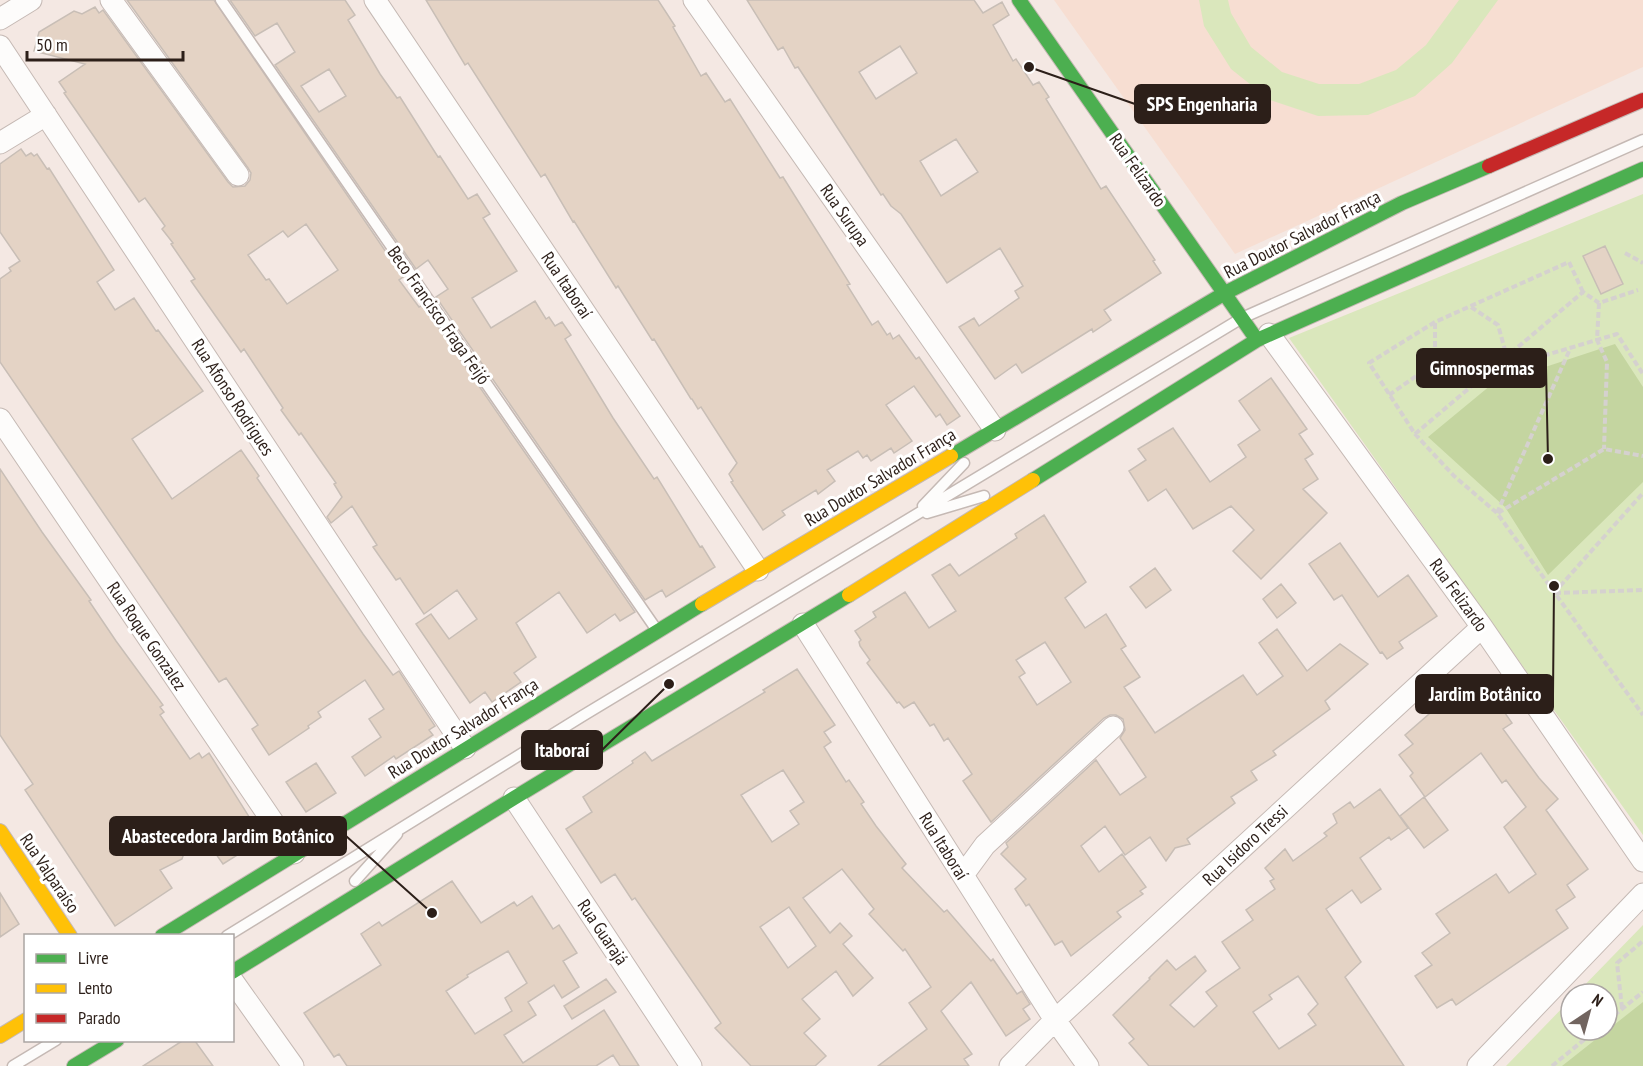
<svg xmlns="http://www.w3.org/2000/svg" width="1643" height="1066" font-family="'PT Sans Narrow',sans-serif">
	<rect width="100%" height="100%" fill="#f4e8e3"/>
	<path fill="#f7ded2" d="M1054,0H1643V67L1235,254Z"/>
	<path fill="#dae7bc" d="M1199,0H1228L1231,13L1251,47L1282,72L1319,84H1359L1396,70L1426,45L1459,0H1498L1452,63L1415,96L1368,115L1318,116L1270,100L1231,69L1204,26Z
		M1643,194V835L1289,338Z
		M1643,925V1066H1506L1571,999V1030H1607V994H1576Z"/>
	<path fill="#c4d5a0" d="M1615,344L1643,387V482L1548,575L1505,507L1428,437L1491,385Z
		M1643,1002V1066H1562Z"/>
	<path fill="#e4d3c5" stroke="#c8beb6" stroke-width="1.5" fill-rule="evenodd" d="M127,0H214L403,277L399,280L419,307L423,305L635,612L620,621L615,614L587,633L559,592L516,623L536,657L514,673L521,682L492,702L485,692L470,703L416,624L431,614L449,639L477,619L457,590L424,614L400,578L396,580L373,547L377,545L352,506L331,523L327,517L342,497L334,484L336,483L301,433L299,435L281,410L283,408L244,349L241,352L191,281L195,279L171,244L173,243L162,229L165,226L145,198L139,202L64,93L66,92L59,82L85,64L34,51L39,32L74,11L82,14L95,7L99,13L103,10L228,182L233,187L245,186L250,180L251,173L248,168ZM306,224L338,270L287,304L269,279L266,280L248,255L283,231L288,237Z
		M230,0H345L355,15L348,20L380,74L397,98L400,97L438,157L440,156L468,199L477,194L490,214L483,218L517,271L472,298L491,328L535,301L546,319L549,317L555,326L562,322L571,335L565,339L613,418L654,479L657,477L700,547L702,546L715,567L666,597L662,590L645,600L436,297L448,289L428,260L416,269L275,65L295,52L277,23L255,36ZM329,69L346,96L319,112L301,86Z
		M426,0H658L675,26L673,27L701,76L706,73L725,102L730,99L780,178L783,177L850,284L847,285L872,325L878,321L887,335L890,333L893,339L899,335L916,359L919,357L960,416L947,425L940,414L936,417L914,386L886,405L912,441L894,453L891,448L871,461L867,455L863,458L858,451L827,470L835,481L818,494L816,490L782,511L785,515L763,530L731,482L733,481L729,474L737,463L701,407L698,409L692,399H691L654,339L652,340L618,286L616,288L574,221L573,222L545,174L541,177L468,63L465,65Z
		M747,0H974L983,13L1002,2L1009,15L993,25L1013,61L1016,59L1033,85L1039,82L1049,97L1046,99L1101,189L1106,186L1155,260L1153,261L1161,273L1104,310L1111,320L1093,332L1092,329L1022,373L1016,364L995,379L959,327L974,318L979,326L1019,298L1015,291L1023,286L1000,248L947,283L901,214L891,206L883,194L881,195L798,67L795,68L783,47L778,50ZM900,46L917,73L876,99L859,72ZM956,139L978,172L941,196L920,161Z
		M21,149L26,156L31,153L34,156L37,154L47,169L49,168L114,270L97,282L115,310L134,298L156,331L158,330L203,391L132,439L172,499L241,450L259,476L257,478L363,634L393,675L399,671L435,726L429,730L433,735L396,759L394,756L365,776L352,757L381,737L369,719L384,709L365,680L318,712L321,717L308,726L309,728L269,755L252,729L258,725L226,678L219,682L0,362V279L11,271L9,268L20,261L0,232V164Z
		M1605,246L1623,284L1601,294L1583,256Z
		M1271,378L1307,429L1299,434L1313,454L1305,459L1318,479L1303,489L1327,513L1261,579L1233,551L1254,530L1231,506L1193,529L1166,489L1148,501L1129,471L1146,460L1138,449L1173,428L1210,482L1246,457L1238,445L1260,430L1239,401Z
		M0,469L42,532L91,600L89,601L116,641L163,705L160,707L164,712L160,715L190,759L199,753L202,758L209,753L263,839L223,864L206,840L183,856L182,859L160,870L172,888L115,926L25,790L33,784L0,735Z
		M1044,515L1086,582L1065,598L1085,628L1106,614L1126,646L1121,649L1140,677L1124,687L1155,733L1243,675L1257,695L1283,676L1259,643L1277,629L1307,671L1340,644L1368,664L1325,701L1330,709L1273,751L1276,755L1251,771L1257,780L1231,797L1235,803L1187,839L1190,844L1175,848L1166,861L1150,837L1125,855L1105,826L1081,846L1099,872L1122,854L1146,887L1140,891L1143,894L1117,912L1121,917L1071,956L1062,941L1055,945L1029,904L1026,906L1015,889L1026,879L1001,854L1008,847L1006,843L1096,760L1120,795L1146,777L1120,738L1125,730L1123,719L1116,715H1110L1104,718L991,822L963,781L972,774L948,738L944,741L934,724L930,726L914,702L904,708L899,702L897,703L867,663L870,660L860,646L859,642L861,640L855,631L876,617L873,612L905,592L929,628L956,611L932,575L950,564L959,576L1017,538L1015,534ZM1045,642L1071,682L1037,705L1019,677L1025,673L1016,660Z
		M1340,543L1378,597L1408,575L1437,616L1399,642L1403,648L1387,659L1382,652L1380,653L1342,595L1334,600L1309,564Z
		M1155,568L1171,590L1146,608L1130,587Z
		M1281,584L1296,603L1277,618L1263,599Z
		M797,669L835,725L824,732L831,742L824,747L846,782L849,780L864,802L861,804L876,826L906,864L902,868L944,912L947,910L991,961L993,959L1017,994L1022,991L1030,1004L1023,1009L1030,1019L1006,1036L971,982L941,1011L972,1054L964,1059L969,1066H878L927,1029L909,1003L931,987L905,949L903,951L869,914L874,909L842,869L803,898L830,933L840,923L852,936L843,944L873,978L853,996L836,971L802,999L820,1019L804,1033L826,1056L815,1066H751L715,1028L721,1023L635,898L632,900L615,874L601,883L566,829L592,812L583,797L633,763L632,761L645,752L652,761L765,692L763,690ZM783,770L804,802L790,811L799,824L772,842L741,795ZM789,907L816,946L788,968L760,927Z
		M1470,685L1476,693L1486,686L1512,723L1503,729L1539,778L1558,799L1546,810L1588,869L1567,885L1575,897L1556,910L1568,928L1456,1005L1452,999L1437,1008L1415,976L1432,965L1422,953L1450,933L1436,914L1496,874L1509,893L1536,874L1504,827L1526,807L1506,780L1502,783L1481,753L1425,797L1410,776L1413,773L1399,755L1413,744L1405,735L1437,707L1435,704L1457,688L1461,694Z
		M316,763L336,793L306,812L286,782Z
		M1380,789L1408,828L1391,840L1389,837L1360,858L1381,889L1361,903L1352,890L1326,909L1361,962L1345,977L1404,1066H1149L1129,1043L1134,1039L1113,1015L1150,979L1149,978L1167,960L1176,970L1195,956L1206,971L1170,1005L1194,1027L1217,1006L1206,992L1240,968L1222,942L1253,920L1246,910L1275,889L1270,881L1274,879L1265,868L1285,849L1293,861L1327,836L1324,833L1337,823L1333,814L1350,802L1354,808ZM1298,976L1318,1004L1308,1014L1316,1025L1279,1049L1253,1012L1272,999L1269,995Z
		M1424,797L1448,830L1424,848L1400,816Z
		M452,881L481,923L514,902L517,906L532,896L553,929L559,925L577,953L563,961L579,987L562,998L554,985L528,1002L536,1015L504,1035L523,1063L604,1010L639,1066H620L613,1055L596,1066H347L339,1054L334,1057L304,1013L381,965L361,934L379,922L382,926ZM508,951L527,983L505,998L512,1011L475,1034L446,991L468,977L467,975Z
		M0,893L19,924L0,937Z
		M606,979L616,992L572,1019L564,1006Z
		M182,1041H195L213,1066H143Z"/>
	<g fill="none" stroke-linecap="round" stroke-linejoin="round">
		<defs>
			<path id="lane" d="M221,0L654,626
				M923,506L964,463
				M927,513L984,496
				M355,881L397,834
				M227,936L584,715L1242,318L1643,140
				M13,1066L56,1040"/>
			<path id="street" d="M111,0L238,175
				M375,0L758,570
				M694,0L995,430
				M0,19L31,0
				M0,46L465,748
				M0,143L46,115
				M1269,334L1482,627L1643,861
				M0,419L294,853
				M803,624L1055,1020L1088,1066
				M514,798L691,1066
				M963,875L985,845L1113,727
				M232,980L293,1066
				M1010,1066L1055,1020L1482,627
				M1478,1066L1643,894"/>
			<path id="fast" d="M1019,0L1257,340
				M951,456L1225,293L1402,203L1489,166
				M1033,480L1257,340L1643,169
				M162,936L702,604
				M232,972L514,798L849,595
				M74,1066L117,1040"/>
			<path id="slow" d="M849,595L1033,480
				M702,604L951,456
				M0,831L70,936
				M0,1036L26,1020"/>
			<path id="jam" d="M1489,166L1643,100"/>
		</defs>
		<use href="#lane" stroke="#c5b9b4" stroke-width="13"/>
		<use href="#street" stroke="#c5b9b4" stroke-width="23"/>
		<use href="#fast" stroke="#c5b9b4" stroke-width="16"/>
		<use href="#slow" stroke="#c5b9b4" stroke-width="16"/>
		<use href="#jam" stroke="#c5b9b4" stroke-width="16"/>
		<path stroke="#d5d1cf" stroke-width="4" stroke-dasharray="6 3" stroke-linecap="butt" d="M1625,253L1643,263
			M1583,292L1569,262L1435,322L1369,363L1415,434L1454,476L1497,513L1643,715
			M1599,303L1597,340L1607,362L1604,449
			M1471,307L1498,325L1507,357
			M1435,323V363L1472,386
			M1492,371L1617,334L1643,374
			M1389,395L1435,363
			M1415,434L1583,292L1599,303L1638,290
			M1497,513L1570,349
			M1498,513L1604,449L1643,456
			M1554,593L1643,493
			M1555,593L1643,590
			M1622,1008L1617,963L1643,941
			M1607,1021L1643,992
			M1552,1066L1596,1030"/>
		<use href="#lane" stroke="#fdfcfb" stroke-width="10"/>
		<use href="#street" stroke="#fdfcfb" stroke-width="21"/>
		<use href="#fast" stroke="#4caf50" stroke-width="14"/>
		<use href="#slow" stroke="#ffc107" stroke-width="14"/>
		<use href="#jam" stroke="#c62828" stroke-width="14"/>
	</g>
	<g text-anchor="middle" dominant-baseline="central" stroke-width="6" stroke-linejoin="round" paint-order="stroke">
		<g font-size="18" fill="#2c1f19" stroke="#fff">
			<text transform="translate(1138 170) rotate(55)">Rua Felizardo</text>
			<text transform="translate(845 215) rotate(55)">Rua Surupa</text>
			<text transform="translate(1302 234) rotate(-27)">Rua Doutor Salvador França</text>
			<text transform="translate(567 285) rotate(56)">Rua Itaboraí</text>
			<text transform="translate(439 315) rotate(55)">Beco Francisco Fraga Feijó</text>
			<text transform="translate(233 397) rotate(57)">Rua Afonso Rodrigues</text>
			<text transform="translate(880 477) rotate(-31)">Rua Doutor Salvador França</text>
			<text transform="translate(1459 595) rotate(54)">Rua Felizardo</text>
			<text transform="translate(147 636) rotate(56)">Rua Roque Gonzalez</text>
			<text transform="translate(463 728) rotate(-32)">Rua Doutor Salvador França</text>
			<text transform="translate(1245 845) rotate(-43)">Rua Isidoro Tressi</text>
			<text transform="translate(944 846) rotate(58)">Rua Itaboraí</text>
			<text transform="translate(50 873) rotate(56)">Rua Valparaíso</text>
			<text transform="translate(603 932) rotate(56)">Rua Guarajá</text>
		</g>
	</g>
	<path fill="none" stroke="#2c1f19" stroke-width="2" d="M1029 67L1135 104M1548 459L1546 368M1554 586L1553 694M669 684L602 750M432 913L346 836"/>
	<g fill="#2c1f19" stroke="#fff" stroke-width="2">
		<circle cx="1029" cy="67" r="6"/>
		<circle cx="1548" cy="459" r="6"/>
		<circle cx="1554" cy="586" r="6"/>
		<circle cx="669" cy="684" r="6"/>
		<circle cx="432" cy="913" r="6"/>
	</g>
	<g fill="#2c1f19" stroke="#2c1f19" stroke-width="2">
		<rect x="1135" y="85" width="135" height="38" rx="6"/>
		<rect x="1417" y="349" width="129" height="38" rx="6"/>
		<rect x="1416" y="675" width="137" height="38" rx="6"/>
		<rect x="522" y="731" width="80" height="38" rx="6"/>
		<rect x="110" y="817" width="236" height="38" rx="6"/>
	</g>
	<g font-size="20" text-anchor="middle" font-weight="bold" fill="#fff">
		<text x="1202" y="111">SPS Engenharia</text>
		<text x="1482" y="375">Gimnospermas</text>
		<text x="1485" y="701">Jardim Botânico</text>
		<text x="562" y="757">Itaboraí</text>
		<text x="228" y="843">Abastecedora Jardim Botânico</text>
	</g>
	<rect x="24" y="934" width="210" height="108" fill="#ffffff" stroke="#aba5a3" stroke-width="1.5"/>
	<rect x="36" y="954" width="30" height="9" fill="#4caf50" stroke="#aba5a3" stroke-width="1.5"/>
	<text x="78" y="964" font-size="18" fill="#2c1f19">Livre</text>
	<rect x="36" y="984" width="30" height="9" fill="#ffc107" stroke="#aba5a3" stroke-width="1.5"/>
	<text x="78" y="994" font-size="18" fill="#2c1f19">Lento</text>
	<rect x="36" y="1014" width="30" height="9" fill="#c62828" stroke="#aba5a3" stroke-width="1.5"/>
	<text x="78" y="1024" font-size="18" fill="#2c1f19">Parado</text>
	<g transform="translate(1589 1012) rotate(36)"><circle r="28" fill="#ffffff" stroke="#aba5a3" stroke-width="1.5"/>
	<path d="M0-4.5L10 22L0 15L-10 22Z" fill="#726560"/>
	<text y="-9" font-size="16" font-weight="bold" text-anchor="middle" fill="#2c1f19">N</text>
	</g>
	<path d="M27 51v9h156v-9" fill="none" stroke="#2c1f19" stroke-width="3"/>
	<text x="36" y="51" font-size="18" fill="#2c1f19" stroke="#ffffff" stroke-width="4.5" paint-order="stroke">50 m</text>
</svg>
